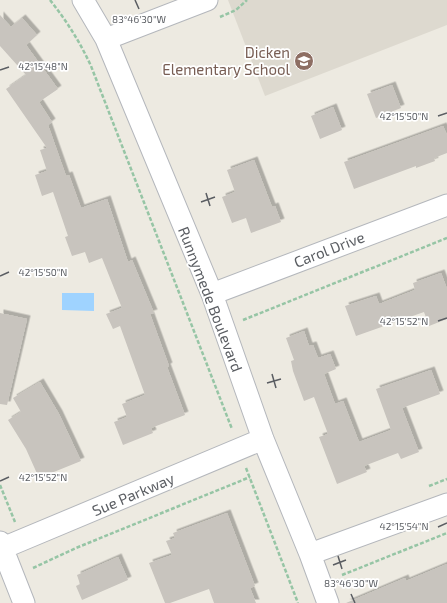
<svg xmlns="http://www.w3.org/2000/svg" width="447" height="603" font-family="'Exo 2',sans-serif">
	<defs>
		<filter id="shadow"><feDropShadow dx="3.5" dy="-3.5" stdDeviation="0" flood-color="#0004"/></filter>
	</defs>
	<rect width="100%" height="100%" fill="#edeae1"/>
	<path fill="#ddd9cf" d="M228,0H447V25L265,96Z"/>
	<path fill="#9fd3ff" d="M62,293H94V311L62,310Z"/>
	<path fill="#c8c4be" filter="url(#shadow)" d="M0,15L11,27L22,18L37,35L26,45L58,89L39,102L52,122L48,125L66,176L69,175L81,208L107,199L128,262L132,260L154,313L150,314L169,366L167,367L185,415L151,428L153,433L123,445L114,422L127,417L122,404L145,395L120,326L113,329L106,314L122,308L102,258L89,263L85,252L72,256L65,237L68,236L53,192L42,196L35,175L47,171L40,150L47,148L6,89L26,75L0,46Z
		M392,85L401,108L376,118L367,94Z
		M333,107L342,130L320,139L311,116Z
		M443,126L447,135V153L434,158L435,161L416,168V166L354,189L344,162Z
		M254,160L272,207L275,206L281,222L251,233L246,218L232,223L222,197L235,192L227,170Z
		M441,273L447,289V319L429,326L424,312L356,336L345,306L376,296L379,304L415,290L413,283Z
		M0,313L27,319L7,405L0,404Z
		M304,331L309,346L313,345L318,358L330,354L336,369L324,374L335,404L343,401L359,442L391,430L376,389L431,370L440,394L402,408L419,452L401,459L398,453L364,466L367,472L337,484L319,437L328,434L314,397L304,401L293,371L291,361L294,360L286,338Z
		M40,382L59,414L81,461L39,478L26,449L8,420L21,412L13,398Z
		M227,513L255,586L250,588L256,603H214L209,589L170,603H165L149,563L172,555L166,541L175,538L173,533Z
		M118,557L128,580L82,600L76,586L80,584L77,575Z
		M447,564V603H346L405,578L406,581Z"/>
	<g fill="none" stroke-linecap="round" stroke-linejoin="round">
		<defs>
			<path id="street" d="M83,0L106,39L212,294L263,439L310,554L328,603
				M106,39L207,0
				M212,294L447,205
				M0,542L24,603
				M3,548L263,439
				M310,554L447,504"/>
		</defs>
		<use href="#street" stroke="#b4b7bc" stroke-width="23"/>
		<path stroke="#96c5a5" stroke-width="2.5" stroke-dasharray="4 2" stroke-linecap="butt" d="M50,0C66,20 80,42 91,66L232,429
			M220,17L236,10L247,0
			M243,320L447,238
			M246,468L298,603
			M0,485L15,522
			M429,486L447,479
			M33,568L76,548L250,477
			M342,575L447,533"/>
		<use href="#street" stroke="#fff" stroke-width="21"/>
	</g>
	<path fill="none" stroke="#5a5d62" stroke-width="1.5" d="M135,0L139,9M0,70L9,67M438,116L447,113M206,193L210,206M201,202L215,197M0,276L9,272M438,321L447,318M272,374L276,388M267,383L281,379M0,481L9,477M438,527L447,523M338,556L342,569M333,565L346,560M351,594L355,603"/>
	<defs>
		<symbol id="school-disc" viewBox="-11 -11 22 22"><circle r="9.5" fill="#8d6e63" stroke="#fff"/><path d="M0-5L7-2L0 1L-7-2ZM-4 1L0 2.5L4 1V4Q0 6-4 4Z" fill="#fff"/></symbol>
	</defs>
	<g fill-rule="evenodd">
		<use href="#school-disc" x="293" y="50" width="22" height="22"/>
	</g>
	<g text-anchor="middle" dominant-baseline="central" stroke-width="3.5" stroke-linejoin="round" paint-order="stroke">
		<g font-size="15" fill="#785e54" stroke="#fff" text-anchor="end">
			<text x="290" y="52">Dicken<tspan x="290" dy="17">Elementary School</tspan></text>
		</g>
		<g font-size="15" fill="#5a5d62" stroke="#fff">
			<text transform="translate(329 249) rotate(-21)">Carol Drive</text>
			<text transform="translate(211 299) rotate(69)">Runnymede Boulevard</text>
			<text transform="translate(133 494) rotate(-23)">Sue Parkway</text>
		</g>
	</g>
	<g font-size="10" text-anchor="middle" fill="#5a5d62" stroke="#fff" stroke-width="3.5" stroke-linejoin="round" paint-order="stroke">
		<text x="139" y="23">83°46'30"W</text>
		<text x="43" y="70">42°15'48"N</text>
		<text x="404" y="120">42°15'50"N</text>
		<text x="43" y="276">42°15'50"N</text>
		<text x="404" y="325">42°15'52"N</text>
		<text x="43" y="481">42°15'52"N</text>
		<text x="404" y="530">42°15'54"N</text>
		<text x="351" y="587">83°46'30"W</text>
	</g>
</svg>
